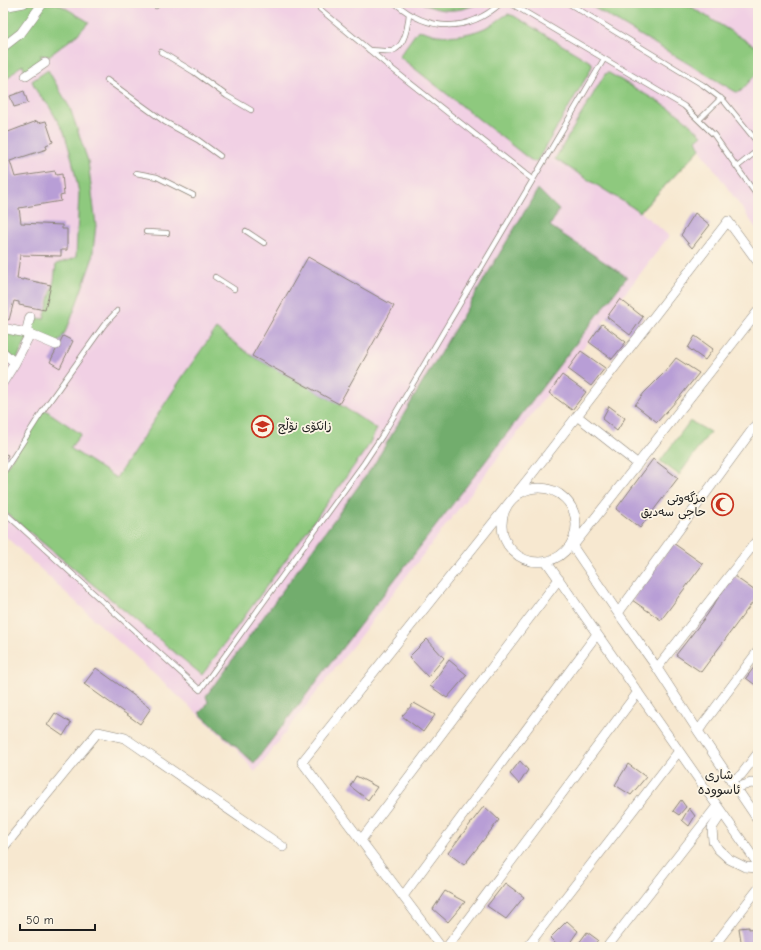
<svg xmlns="http://www.w3.org/2000/svg" width="761" height="950" font-family="'Comic Neue','Playpen Sans Arabic',sans-serif">
	<rect width="100%" height="100%" fill="#fcf5e5"/>
	<filter id="ink" filterUnits="userSpaceOnUse"><feTurbulence type="fractalNoise" baseFrequency=".025" numOctaves="2"/><feDisplacementMap in="SourceGraphic" scale="8" xChannelSelector="R" yChannelSelector="G"/><feConvolveMatrix kernelMatrix="1 2 1 2 8 2 1 2 1" color-interpolation-filters="sRGB"/></filter>
	<filter id="wash" filterUnits="userSpaceOnUse"><feTurbulence type="fractalNoise" baseFrequency=".012" numOctaves="4" result="noise"/><feDisplacementMap in="SourceGraphic" scale="16" xChannelSelector="R" yChannelSelector="G"/><feGaussianBlur stdDeviation="0.9" result="paint"/><feColorMatrix in="noise" values="0 0 0 0 0 0 0 0 0 0 0 0 0 0 0 0 0 1.4 0 .05"/><feComposite in="paint" operator="in"/></filter>
	<g filter="url(#wash)">
		<rect width="100%" height="100%" fill="#f7e8d0"/>
		<path fill="#f1d0e4" d="M3,3H758V114L757,118L758,120V231L700,149L641,212L669,236L607,317L255,772L236,749L96,621L3,534Z"/>
		<path fill="#8ec97e" stroke="#55724d" d="M3,3H57L89,22L78,34L49,56L40,55L45,63L26,76L23,65L18,68L3,83Z
			M422,3H479C460,12 441,13 422,3Z
			M586,3H685L758,48V72L740,92H736Z
			M508,14L514,16L592,63V66L590,71L537,161L534,162L528,158L400,57V55L418,30C425,31 431,34 437,35C455,37 473,34 489,26C496,23 501,17 508,14Z
			M48,70L70,108L88,161L96,225L92,260L70,322L63,336L56,345L30,334L15,363L3,352V328L26,333L30,317L44,319L54,281L56,264L67,261L76,257L79,193L72,159L64,132L49,106L37,92L32,81Z
			M607,73H609L674,111L682,117L702,135L696,140L700,149L640,212L555,159L605,74Z
			M216,329L252,356L339,404L377,429L367,448L202,675L3,510V472L44,409L81,434L70,448L116,478L122,469L185,373Z
			M690,421L710,432L679,475L660,461Z"/>
		<path fill="#72ad6d" stroke="#476444" d="M538,189L559,210L550,226L627,277L254,763L199,713L205,707L208,702L206,696L373,466Z"/>
		<g id="blocks">
			<path fill="#b89ed6" d="M24,91L28,103L14,107L10,96Z
				M37,121L38,123L46,121L53,142L46,145L47,149L10,161L15,177L55,171L56,175L62,174L64,195L60,196L61,201L19,208L21,223L62,225V229H67V250H61V256L20,255L17,279L23,280V279L51,285L45,310L19,305V302L14,301L9,320L3,318V223H4L3,208V134Z
				M695,213L710,225L692,248L681,235Z
				M308,257L394,306L339,404L252,356Z
				M620,299L643,317L630,335L607,317Z
				M602,324L626,342L612,359L589,342Z
				M63,336L73,341L60,368L50,362Z
				M695,336L713,349L705,360L688,348Z
				M581,351L605,368L591,386L568,369Z
				M676,358L699,373L678,399L657,422L635,405L644,393L664,373Z
				M562,375L586,392L572,410L549,393Z
				M609,406L625,418L617,431L602,419Z
				M3,453L8,455L3,465Z
				M653,459L678,478L640,528L616,509Z
				M673,543L703,564L661,620L632,600Z
				M734,576L758,593V595L701,672L676,655L707,615L720,595Z
				M427,639L444,658L428,677L409,657Z
				M449,660L467,675L447,698L430,686Z
				M758,662V687L746,678Z
				M96,668L151,708L140,724L84,684Z
				M414,703L435,715L423,732L402,716Z
				M55,713L71,723L63,736L47,725Z
				M520,761L528,770L519,784L510,774Z
				M628,764L646,777L631,795L615,785Z
				M356,776L377,787L368,800L350,786Z
				M681,800L686,807L679,815L673,811Z
				M484,806L499,820L464,865L448,853Z
				M689,808L695,816L689,826L682,820Z
				M505,883L524,897L506,919L487,906Z
				M445,891L465,902L448,922L433,909Z
				M567,921L578,931L567,947H559L550,938Z
				M749,927V929L755,928L756,931L758,930V947H742L739,928Z
				M587,932L598,940L592,947H576Z"/>
		</g>
	</g>
	<g filter="url(#ink)">
		<use href="#blocks" fill-opacity="0" stroke="#8a8276" stroke-width="1"/>
		<g fill="none" stroke-linecap="round" stroke-linejoin="round">
			<defs>
				<path id="lane" d="M152,3L156,6
					M395,3C428,32 468,33 501,3
					M510,3L684,106L714,135L758,197
					M568,3L703,85L724,101L758,143
					M320,9L386,64L533,180
					M369,50C375,50 386,52 392,51C405,47 408,25 409,14
					M161,52L194,72L227,96L251,110
					M107,80L165,122L198,140L220,156
					M699,120L721,98
					M737,167L758,150
					M136,173L157,177L193,195
					M246,231L264,243
					M146,232L167,233
					M215,277L234,289
					M3,473L44,409L104,325L117,311
					M3,511L200,690L364,463L382,436L604,59"/>
				<path id="street" d="M3,7L24,3
					M3,47L21,33L43,3
					M26,76L45,63
					M3,328L30,334L56,345
					M26,333L30,317
					M3,352L15,363
					M3,382L15,363L30,334
					M577,416L638,464
					M502 525a37 37 0 1 1 74 0a37 37 0 1 1-74 0Z
					M571,544L618,613L655,665L698,731L758,820
					M573,546L758,311
					M546,561L758,864
					M618,613L758,422
					M657,668L758,539
					M698,731L758,651
					M731,781L741,775L758,753
					M736,788L751,783L758,784
					M722,813L712,828L713,841L718,849L729,859L745,867L758,868
					M361,840L559,579
					M3,848L98,732L125,738L283,847
					M403,896L597,634
					M441,947L302,762L532,474L728,221L758,262
					M447,947L638,692
					M527,947L679,751
					M607,947L717,806
					M713,947L758,889"/>
			</defs>
			<use href="#lane" stroke="#8a8276" stroke-width="6"/>
			<use href="#street" stroke="#8a8276" stroke-width="10"/>
			<use href="#lane" stroke="#fff" stroke-width="4.5"/>
			<use href="#street" stroke="#fff" stroke-width="9"/>
		</g>
	</g>
	<defs>
		<symbol id="university-ring" viewBox="-11 -11 22 22"><circle r="9.5" fill="#fcf5e5" stroke="#c8321e" stroke-width="1.5"/><path d="M0-5L7-2L0 1L-7-2ZM-4 1L0 2.5L4 1V4Q0 6-4 4Z" fill="#c8321e"/></symbol>
		<symbol id="mosque-ring" viewBox="-11 -11 22 22"><circle r="9.5" fill="#fcf5e5" stroke="#c8321e" stroke-width="1.5"/><path d="M3.5-4.9A6 6 0 1 0 3.5 4.9A5 5 0 1 1 3.5-4.9Z" fill="#c8321e"/></symbol>
	</defs>
	<g fill-rule="evenodd">
		<use href="#university-ring" x="250" y="414" width="25" height="25"/>
		<use href="#mosque-ring" x="710" y="492" width="25" height="25"/>
	</g>
	<g text-anchor="middle" dominant-baseline="central" stroke-width="3.5" stroke-linejoin="round" paint-order="stroke">
		<g font-size="12" fill="#1c1c1c" stroke="#fcf5e5" text-anchor="start">
			<text x="278" y="426">زانکۆی نۆڵج</text>
			<text x="706" y="498" text-anchor="end">مزگەوتی<tspan x="706" dy="14">حاجی سەدیق</tspan></text>
		</g>
		<g font-size="13" fill="#1c1c1c" stroke="#fcf5e5">
			<text x="719" y="774">شاری<tspan x="719" dy="15">ئاسوودە</tspan></text>
		</g>
	</g>
	<rect width="761" height="950" fill="none" stroke="#fcf5e5" stroke-width="16"/>
	<path d="M20 924v6h75v-6" fill="none" stroke="#1c1c1c" stroke-width="2"/>
	<text x="26" y="924" font-size="12" fill="#1c1c1c" stroke="#fcf5e5" stroke-width="3" paint-order="stroke">50 m</text>
</svg>
